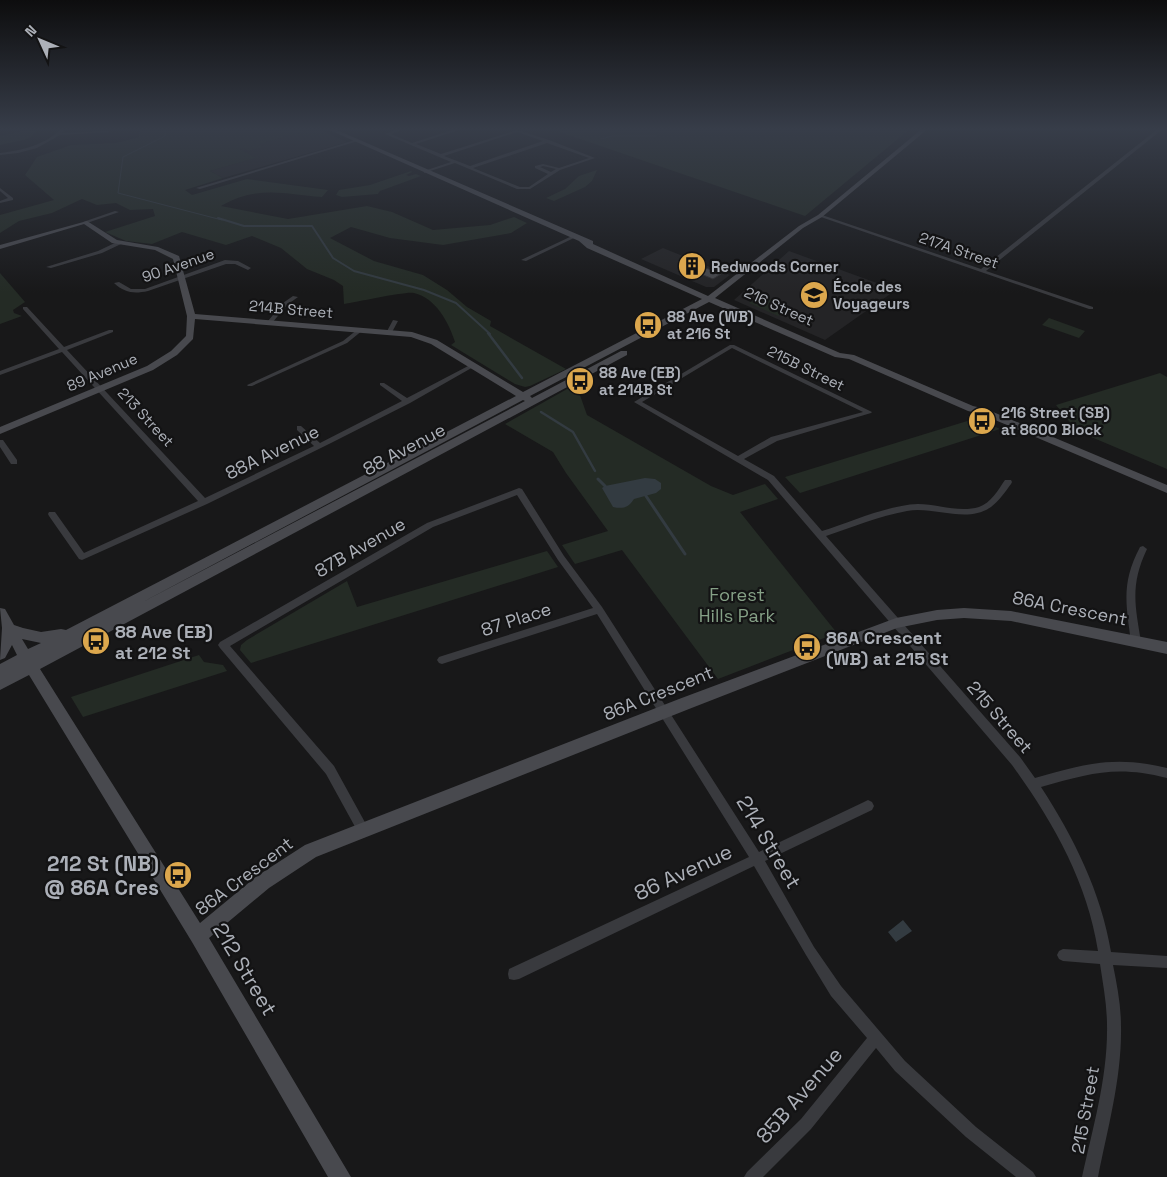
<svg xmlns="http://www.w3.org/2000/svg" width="1167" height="1177" font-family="'Space Grotesk',sans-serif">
	<rect width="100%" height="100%" fill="#181819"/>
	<path fill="#242426" d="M316,128L347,142L223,178L210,171L255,158L239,149Z
		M663,248L730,275L714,287H706L641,259Z
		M789,251L896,290L825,340L734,300Z"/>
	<path fill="#242b25" d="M37,128L39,129L28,139L0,145V136Z
		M140,128H316L263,143L259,145L263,147L248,151L245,148L240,149L256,158L210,171L223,178L185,190L192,195L247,179L328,190L322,197C283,194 257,185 221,206L288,219L367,206L392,212L433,230L490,225L514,217L527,223L511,233L443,245L390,238L351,227L330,238L374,261L423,275L447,290L467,307L491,321L490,326L566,369L530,386L525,387L515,384L451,345L455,342C449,323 436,298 414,293C406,291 357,302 344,304L343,286L334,280L307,269L281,248L252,236L226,245L182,232L152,244L126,241L105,232L155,216L153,209L130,210L116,203L97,205L82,199L52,213L19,221L0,233V215L54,200L25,175L37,157L71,145L116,143L139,137Z
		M548,128H911L805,216Z
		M597,170L592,181L585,187L554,201L546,198L565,189L579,176Z
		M411,171L412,172L406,175L409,176L416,174L421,176L380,191L378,194L342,197L336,195L339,190L370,185Z
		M0,273L25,302L13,310L14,313L22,316L0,324Z
		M761,295L791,308L778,316L749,303Z
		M1049,318L1085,331L1079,338L1042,325Z
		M1160,373L1167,377V469L1077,431L1056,405Z
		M576,384L587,415L711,486L733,495L765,484L778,499L740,512L837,633L718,679L622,550L575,564L562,545L608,531L566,473L553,452L505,424Z
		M977,418L1000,429L800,493L785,477Z
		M547,551L558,567L251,663L240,650L241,645L247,640L347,581L357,607Z
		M199,655L204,662L223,665L227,671L83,717L71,697Z"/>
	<path fill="#333b41" d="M645,478L655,479L661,483V489L656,493L634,499C628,508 623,509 613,507L602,488L605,486Z
		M903,920L912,931L896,942L888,932Z"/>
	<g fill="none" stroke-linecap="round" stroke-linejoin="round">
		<path stroke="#333b41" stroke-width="1" d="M166,128L165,136L123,157L118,193L222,220
			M601,139L612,136H656"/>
		<path stroke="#333b41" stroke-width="2" d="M218,218L244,226H312L333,258L354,271L424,290L456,303L490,334"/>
		<path stroke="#333b41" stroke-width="2.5" d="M488,333L522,378
			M541,412L573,432L595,471"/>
		<path stroke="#333b41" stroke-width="3" d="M598,479L605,486
			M646,496L685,554"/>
	</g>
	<path fill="#47484c" stroke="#323235" d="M686,260L721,274L713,279L684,267Z"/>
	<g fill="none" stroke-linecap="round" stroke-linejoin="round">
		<path fill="#393a3e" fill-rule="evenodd" d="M62,128H67L62,133L108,131L110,132L60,135L37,148L18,153L0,155V153C24,150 45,145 62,128Z
			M400,128H407L391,134L412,143L458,128H465L416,144L441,154L517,130L549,140L595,158L560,170L530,189H517L455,163L424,173V171L451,162L385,134ZM517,132L543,141L470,166L444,156ZM547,143L589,158L559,168L543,164L535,166V168L548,174L529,187H520L473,168ZM543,166L556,169L551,172L540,167Z
			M1159,128H1164L986,271L1093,307V309H1089L818,216L822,215L981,269Z
			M355,140L358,141L200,189L196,188Z
			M0,188L13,198V200L0,203V201L8,198L0,191Z
			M115,211L119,212L87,223L83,222Z
			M572,236L576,237L526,261L521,260Z
			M119,241L121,242V244L102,253L51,268L46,267L98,251Z
			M225,260L238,261L251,268L248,270L235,264H226L148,291C134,294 125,293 114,283L119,282L131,289H145Z
			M293,296L298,297L287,305L272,323H268V321L283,303Z
			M23,307H27L64,347L109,330H113V332L67,350L205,498L314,446L297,430V426H301L320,443L402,401L380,385V383H384L407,398L470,365L475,366L410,403L331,443L207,504L82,560L79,559L49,516L48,514L49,512H55L84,553L198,501L62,352L0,375V371L59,349L23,309Z
			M393,320L398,321L391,334H387L386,333Z
			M358,329L363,330L347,343L252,386H248L247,385L343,341Z
			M730,345H734L872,412L871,413L777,441L744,459L774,476L822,531C851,522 888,505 918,504C937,504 959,513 979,507C991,503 998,490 1005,480H1011L1012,482L1011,484C1005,492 999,501 991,507C967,524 934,506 907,511C879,516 853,527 826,536L1020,757L1035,778C1085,764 1114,755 1167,768V778C1117,765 1090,773 1041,787C1074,838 1101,892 1111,952L1167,956V968L1113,965C1117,985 1121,1005 1121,1026C1122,1077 1108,1127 1098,1177H1082C1093,1127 1108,1076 1107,1025C1107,1005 1103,984 1100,964L1063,961L1059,959L1057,955L1059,951L1063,949L1098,951C1087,881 1053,822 1012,765L768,480L634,402ZM732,348L863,412L771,437L738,456L642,402Z
			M0,440H3L17,460V464H11L0,447Z
			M519,488L522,489L564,556L602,607L759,852L864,802L868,800L872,802L874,806L872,810L765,861L814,947L841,986L905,1061L976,1127L1033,1172L1036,1177H1016L966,1137L895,1071L876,1048L811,1129L763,1177H744L747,1172L801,1119L867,1038L831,996L806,955L754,866L519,979L514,980L509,979L508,974L509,969L749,857L597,614L442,664L439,663L437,660L439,657L442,656L593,608L558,560L517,495L433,527L230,646L334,766L367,826L369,830L367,834L363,836L359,834L326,774L220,648L218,645L220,642L427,523Z
			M1143,546L1147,549C1130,585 1135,605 1141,642L1139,645L1136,646L1133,645L1131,642C1126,604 1121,583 1140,547Z"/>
		<path fill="#48494e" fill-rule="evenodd" d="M325,128H332L593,241V244L708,296L799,226L818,215L923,128H929L822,217L803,228L715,298L840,353L854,355L973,406L986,409L1167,485V493L981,414L968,411L849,359L835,357L709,302L530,396L532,398L621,351H627V355L40,669L200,923L257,876L305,845L679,699L896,618L937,610L964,608L1011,611L1167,642V654L1011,621L964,618L937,620L897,628L689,709L316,857L269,888L209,938L351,1177H328L192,942L29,675L0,690V664L17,655L12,645L5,658L0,660L2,628L0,608L5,609L14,625L23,628L41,632L61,629L66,630L516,396L431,344L411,337L195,319L193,339L177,355L153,370L0,434V427L147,366L171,351L186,336L187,316L173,259L155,250L112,243L84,224L0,249V245L87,221L117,240L158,247L179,256L195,314L412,332L437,340L523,392L702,299L587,248L579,241ZM523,400L525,401L139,604ZM22,639L41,643L28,649Z"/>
	</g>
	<linearGradient id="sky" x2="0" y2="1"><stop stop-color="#0d0d0e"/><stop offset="0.44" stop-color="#373d49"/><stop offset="1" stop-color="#373d49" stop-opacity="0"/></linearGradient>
	<rect width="1167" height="293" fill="url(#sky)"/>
	<defs>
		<symbol id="building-disc" viewBox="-11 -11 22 22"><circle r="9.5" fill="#dca74d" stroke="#131314"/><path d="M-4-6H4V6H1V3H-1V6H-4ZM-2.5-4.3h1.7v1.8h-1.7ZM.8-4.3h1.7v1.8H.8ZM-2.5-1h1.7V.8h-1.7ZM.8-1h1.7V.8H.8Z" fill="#111"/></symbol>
		<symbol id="school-disc" viewBox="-11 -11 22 22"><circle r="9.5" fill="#dca74d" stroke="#131314"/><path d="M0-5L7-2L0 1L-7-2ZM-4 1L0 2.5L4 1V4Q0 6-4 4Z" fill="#111"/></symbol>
		<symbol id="bus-disc" viewBox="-11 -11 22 22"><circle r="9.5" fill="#dca74d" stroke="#131314"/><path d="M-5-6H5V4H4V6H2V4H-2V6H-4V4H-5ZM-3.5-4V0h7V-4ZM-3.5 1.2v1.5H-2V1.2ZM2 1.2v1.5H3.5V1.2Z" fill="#111"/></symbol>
	</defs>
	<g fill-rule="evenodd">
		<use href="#building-disc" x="676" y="250" width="32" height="32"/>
		<use href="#school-disc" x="798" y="279" width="32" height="32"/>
		<use href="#bus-disc" x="632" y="309" width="32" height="32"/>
		<use href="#bus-disc" x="564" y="365" width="32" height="32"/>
		<use href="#bus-disc" x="966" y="405" width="32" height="32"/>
		<use href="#bus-disc" x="80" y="625" width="32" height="32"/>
		<use href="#bus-disc" x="791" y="631" width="32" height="32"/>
		<use href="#bus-disc" x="162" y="859" width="32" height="32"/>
	</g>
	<g text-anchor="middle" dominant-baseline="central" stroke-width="4.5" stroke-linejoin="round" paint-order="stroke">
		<g font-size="15" fill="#acb0b8" stroke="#131314">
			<text transform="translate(959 250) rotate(19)">217A Street</text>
			<text transform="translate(178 265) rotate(-19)">90 Avenue</text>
			<text transform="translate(779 306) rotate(24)">216 Street</text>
			<text transform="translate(291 309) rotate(5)">214B Street</text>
			<text transform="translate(806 368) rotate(26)">215B Street</text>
			<text transform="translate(102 372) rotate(-23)">89 Avenue</text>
			<text transform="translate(146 417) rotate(47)">213 Street</text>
		</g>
		<g font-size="15" font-weight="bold" fill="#acb0b8" stroke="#131314" text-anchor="start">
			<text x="711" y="266">Redwoods Corner</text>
			<text x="833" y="286">École des<tspan x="833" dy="17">Voyageurs</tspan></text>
			<text x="667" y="316">88 Ave (WB)<tspan x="667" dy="17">at 216 St</tspan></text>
			<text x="599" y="372">88 Ave (EB)<tspan x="599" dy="17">at 214B St</tspan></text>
			<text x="1001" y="412">216 Street (SB)<tspan x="1001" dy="17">at 8600 Block</tspan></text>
		</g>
		<g font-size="18" fill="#acb0b8" stroke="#131314">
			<text transform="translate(404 449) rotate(-28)">88 Avenue</text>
			<text transform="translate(272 452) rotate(-26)">88A Avenue</text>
			<text transform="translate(360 547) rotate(-30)">87B Avenue</text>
			<text transform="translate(1070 608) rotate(11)">86A Crescent</text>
			<text transform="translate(516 619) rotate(-18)">87 Place</text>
			<text transform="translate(658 693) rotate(-22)">86A Crescent</text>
			<text transform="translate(1000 717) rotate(49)">215 Street</text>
			<text transform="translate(244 876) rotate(-37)">86A Crescent</text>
			<text transform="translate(1085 1110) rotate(-80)">215 Street</text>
		</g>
		<g font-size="18" fill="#85a086" stroke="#131314">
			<text x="737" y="594">Forest<tspan x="737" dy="21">Hills Park</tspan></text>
		</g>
		<g font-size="18" font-weight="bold" fill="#acb0b8" stroke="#131314" text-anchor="start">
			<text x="115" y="631">88 Ave (EB)<tspan x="115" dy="21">at 212 St</tspan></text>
			<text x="826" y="637">86A Crescent<tspan x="826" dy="21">(WB) at 215 St</tspan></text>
		</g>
		<g font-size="21" fill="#acb0b8" stroke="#131314">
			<text transform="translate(769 842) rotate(59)">214 Street</text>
			<text transform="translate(683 872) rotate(-25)">86 Avenue</text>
			<text transform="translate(245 969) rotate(59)">212 Street</text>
			<text transform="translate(799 1095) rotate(-49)">85B Avenue</text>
		</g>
		<g font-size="21" font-weight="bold" fill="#acb0b8" stroke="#131314" text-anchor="end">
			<text x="159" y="863">212 St (NB)<tspan x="159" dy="24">@ 86A Cres</tspan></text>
		</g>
	</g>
	<g transform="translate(40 40) rotate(314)" stroke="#131314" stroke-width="4" paint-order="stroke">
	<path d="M0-4L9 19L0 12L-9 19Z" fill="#acb0b8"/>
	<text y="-8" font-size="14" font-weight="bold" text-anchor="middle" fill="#acb0b8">N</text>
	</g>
</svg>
